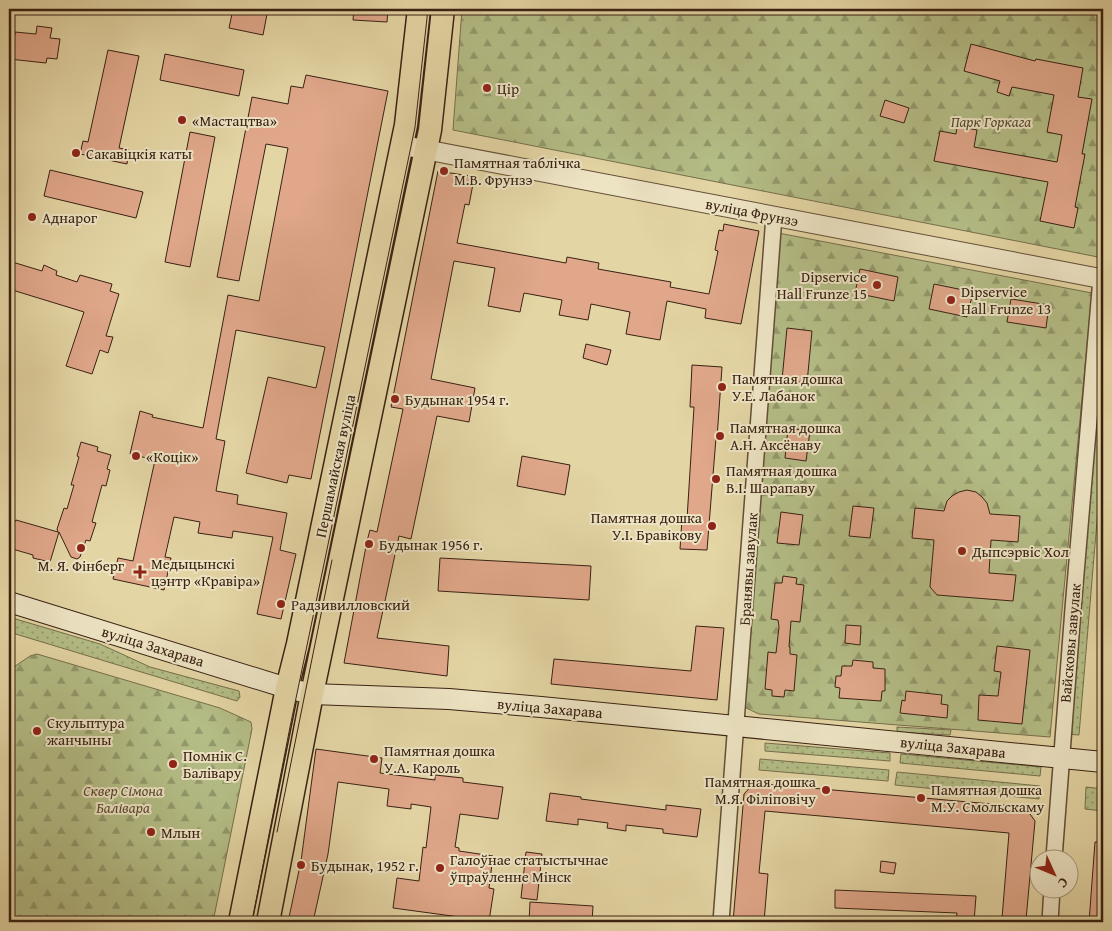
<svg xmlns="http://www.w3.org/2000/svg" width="1112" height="931" font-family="'Gentium Book Plus',serif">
	<defs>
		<pattern id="grass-dots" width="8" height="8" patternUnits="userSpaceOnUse" patternTransform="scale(1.25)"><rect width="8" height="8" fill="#b4bd86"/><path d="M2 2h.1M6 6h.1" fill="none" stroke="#93996c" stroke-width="1.8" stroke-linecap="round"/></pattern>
		<pattern id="forest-firs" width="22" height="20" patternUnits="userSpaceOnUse" patternTransform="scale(1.25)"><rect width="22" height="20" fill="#b4bd86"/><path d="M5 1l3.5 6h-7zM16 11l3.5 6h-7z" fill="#93996c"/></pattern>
	</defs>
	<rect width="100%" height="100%" fill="#e4d5a4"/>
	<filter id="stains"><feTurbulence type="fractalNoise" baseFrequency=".004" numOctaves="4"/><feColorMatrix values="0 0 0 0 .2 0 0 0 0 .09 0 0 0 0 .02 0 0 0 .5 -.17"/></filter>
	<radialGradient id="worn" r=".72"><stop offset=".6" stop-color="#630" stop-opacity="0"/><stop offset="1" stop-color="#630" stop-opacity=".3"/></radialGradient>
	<path fill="url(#grass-dots)" stroke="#766f4c" d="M1103,300V450L1079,735L1065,734Z
		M9,617L100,644L150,667L239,691L240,697L237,701L9,632Z
		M897,727L951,730L950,735L897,732Z
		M765,743L890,753V761L765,751Z
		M901,754L1041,767L1040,776L900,763Z
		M760,759L889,770L888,781L759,770Z
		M897,772L1040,786L1039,799L895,785Z
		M1086,787L1103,789V811L1085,809Z"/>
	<path fill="url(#forest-firs)" stroke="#766f4c" d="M462,9H1103V258L453,130Z
		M773,232L1092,293L1050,737L759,714L744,707Z
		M37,654L220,708L251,722L252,729L213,922H14L9,912V666L14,667L30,656Z"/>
	<path fill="#e0a78a" stroke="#392113" d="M233,9H268L263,35L229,28Z
		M354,9H388L387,22L353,20Z
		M37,26L52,28L50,38L60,39L57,59L47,58L46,63L9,59V35H15V32L36,34Z
		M971,44L1035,61L1036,59L1083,68L1078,97L1092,99L1082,154H1085L1075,207L1078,208L1074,228L1040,221L1048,182L934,161L940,131L956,134L957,126L977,130L974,147L1057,162L1062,135L1047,132L1054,95L1012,87L1009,96L997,92L1000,81L964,71Z
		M108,50L139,56L119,148L129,150L127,164L80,154L83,141L88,142Z
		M165,54L244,70L239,96L160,80Z
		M306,75L388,91L311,479L289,475L287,483L246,473L268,377L316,388L325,347L236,330L216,439L225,441L216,491L238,495L237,504L287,513L280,550L296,554L281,619L257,614L273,537L233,531L232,538L198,533L200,522L174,517L165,557L171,558L164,590L113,579L118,558L133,561L155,460L130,454L140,411L153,415L152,417L203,428L228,295L259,301L288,148L266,144L239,281L217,277L252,97L288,104L291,86L303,88Z
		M885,100L909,108L904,123L880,116Z
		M190,132L215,137L190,267L165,262Z
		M50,170L143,192L136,218L44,196Z
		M438,171L470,176L469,183L473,184L469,205L465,204L457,243L566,263L567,257L599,263L598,269L671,282L670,287L709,294L718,251L715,250L719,230L723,231L724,224L759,231L741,324L705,318L706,309L667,301L660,340L626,334L630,312L591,304L588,320L559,315L562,300L524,293L520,312L488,306L495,268L454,261L431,379L475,388L469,422L437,416L411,539L399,536L377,638L449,646L447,676L344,663L367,541L370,530L377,532L403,409L391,407Z
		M9,261L42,271L44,265L57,271L56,275L77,282L80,275L112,284L110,291L119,294L106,336L113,337L108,353L100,350L92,374L66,366L84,312L9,289Z
		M860,269L898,277L894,301L855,293Z
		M934,284L973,292L967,317L929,309Z
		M1011,299L1049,305L1046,328L1007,322Z
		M787,328L812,331L807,383L782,380Z
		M586,344L611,350L607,365L583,358Z
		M692,365L722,367L717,438H716L707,550L680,549L682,519H687L694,407H690Z
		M788,428L810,431L806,461L785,458Z
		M81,442L98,447L97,451L111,455L107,469L110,470L106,486L102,485L92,522L96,523L90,541L86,540L80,557L77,559L71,557L59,532L50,562L33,558V555L9,548V521L15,522L16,520L58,532L57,529L64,508L67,509L74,485H71L79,457L77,456Z
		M522,456L570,465L565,495L517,486Z
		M967,490L976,492L982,497L987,503L990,514L1020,516L1018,542L991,540L989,573L1016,575L1013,601L937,595L930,587L934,540L912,538L915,508L944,511L947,501L952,496L959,492Z
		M853,506L874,508L870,538L849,536Z
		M781,512L803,515L799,545L777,543Z
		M440,558L591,566L589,600L438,591Z
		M783,576L797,578L796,584L804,585L800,622L791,621L789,647H790V654L797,655L794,691L785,690L784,697L772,696V690L765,689L768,652L776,653L779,627L778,620L771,619L775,583H782Z
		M846,625L861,626L860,645L845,643Z
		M696,626L724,628L717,700L551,684L554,659L691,671Z
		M997,646L1030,650L1022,724L978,720L979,695L998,696L1001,672L994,671Z
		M853,660L873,662V668L885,669V691H882L881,701L839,698L840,688L835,687L836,676H841L842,666H852Z
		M906,691L942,695L941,704L948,705L947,718L900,713L902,700L905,701Z
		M316,749L382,758L380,773L435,780V775L463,778V782L503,787L498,819L460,814L455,847L459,848V851L493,856L489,888L494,889L489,921L393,908L397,878L419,881L423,847L426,848L431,807L411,804V809L387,806L389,789L338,782L328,854L313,922H288L301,861Z
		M754,783L1025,807L1035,821L1026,920L1002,918L1009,833L765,811L759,873L768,874L764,922H733L744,794Z
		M550,793L581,797V799L666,810V805L701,809L697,837L663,833V829L626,825V831L607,828L608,823L578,819V825L546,821Z
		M1095,842H1103V922H1089Z
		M526,852L542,854L537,900L521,898Z
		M881,861L896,863L894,874L880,872Z
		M835,890L976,896L974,922H956L957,913L835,908Z
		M530,902L593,906L592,922H529Z"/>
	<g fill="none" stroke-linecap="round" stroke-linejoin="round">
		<defs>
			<path id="minor" d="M1054,858L1073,609L1101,278
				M721,922L774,216
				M1050,922L1052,888"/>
			<path id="tertiary" d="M401,145L1103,279"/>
			<path id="secondary" d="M9,602L287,688L312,694L449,699L541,707L1103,762"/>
			<path id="primary" d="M240,922L287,688L298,644L406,125L419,9
				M268,922L312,694L430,130L443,9"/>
		</defs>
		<use href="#minor" stroke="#644e37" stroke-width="18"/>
		<use href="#tertiary" stroke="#644e37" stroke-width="21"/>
		<use href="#secondary" stroke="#392113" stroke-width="22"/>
		<use href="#primary" stroke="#392113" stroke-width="25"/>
		<use href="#minor" stroke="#ede4c4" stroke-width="15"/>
		<use href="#tertiary" stroke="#ede4c4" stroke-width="19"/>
		<use href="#secondary" stroke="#ede4c4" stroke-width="20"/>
		<use href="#primary" stroke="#e4d5a4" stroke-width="22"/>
		<path stroke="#392113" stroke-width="1" d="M277,832L332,560
			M252,922L290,727L415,127L428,9"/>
	</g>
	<g fill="#8f2418" stroke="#ede4c4" stroke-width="2">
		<circle cx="487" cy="88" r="5"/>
		<circle cx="182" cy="120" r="5"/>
		<circle cx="76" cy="153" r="5"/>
		<circle cx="444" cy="171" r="5"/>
		<circle cx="32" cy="217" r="5"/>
		<circle cx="877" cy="285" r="5"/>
		<circle cx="951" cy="300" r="5"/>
		<circle cx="722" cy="387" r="5"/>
		<circle cx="395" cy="399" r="5"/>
		<circle cx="720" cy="436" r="5"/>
		<circle cx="136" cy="456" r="5"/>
		<circle cx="716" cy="479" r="5"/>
		<circle cx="712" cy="526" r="5"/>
		<circle cx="369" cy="544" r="5"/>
		<circle cx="81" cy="548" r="5"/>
		<circle cx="962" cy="551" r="5"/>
		<path d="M137.5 564.5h5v5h5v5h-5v5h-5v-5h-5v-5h5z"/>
		<circle cx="281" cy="604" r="5"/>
		<circle cx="37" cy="731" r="5"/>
		<circle cx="374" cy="759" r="5"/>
		<circle cx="173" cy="764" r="5"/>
		<circle cx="826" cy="790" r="5"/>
		<circle cx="921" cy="798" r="5"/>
		<circle cx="151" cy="832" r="5"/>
		<circle cx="301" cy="865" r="5"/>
		<circle cx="440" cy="868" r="5"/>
	</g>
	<g text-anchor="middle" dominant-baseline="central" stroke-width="4" stroke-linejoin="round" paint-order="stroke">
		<g font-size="15" fill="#392113" stroke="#ede4c4" text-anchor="start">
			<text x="497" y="88">Цір</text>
			<text x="192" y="120">«Мастацтва»</text>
			<text x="86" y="153">Сакавіцкія каты</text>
			<text x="454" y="162">Памятная таблічка<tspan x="454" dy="17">М.В. Фрунзэ</tspan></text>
			<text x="42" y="217">Аднарог</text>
			<text x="867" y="276" text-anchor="end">Dipservice<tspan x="867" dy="17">Hall Frunze 15</tspan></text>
			<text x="961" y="291">Dipservice<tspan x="961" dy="17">Hall Frunze 13</tspan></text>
			<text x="732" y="378">Памятная дошка<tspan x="732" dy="17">У.Е. Лабанок</tspan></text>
			<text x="405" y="399">Будынак 1954 г.</text>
			<text x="730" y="427">Памятная дошка<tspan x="730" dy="17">А.Н. Аксёнаву</tspan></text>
			<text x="146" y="456">«Коцік»</text>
			<text x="726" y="470">Памятная дошка<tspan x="726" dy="17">В.І. Шарапаву</tspan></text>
			<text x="702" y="517" text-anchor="end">Памятная дошка<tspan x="702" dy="17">У.І. Бравікову</tspan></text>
			<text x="379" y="544">Будынак 1956 г.</text>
			<text x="972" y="551">Дыпсэрвіс Хол</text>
			<text x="151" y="563">Медыцынскі<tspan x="151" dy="17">цэнтр «Кравіра»</tspan></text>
			<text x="81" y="565" text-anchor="middle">М. Я. Фінберг</text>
			<text x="291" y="604">Радзивилловский</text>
			<text x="47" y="722">Скульптура<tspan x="47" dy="17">жанчыны</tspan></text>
			<text x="384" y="750">Памятная дошка<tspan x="384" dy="17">У.А. Кароль</tspan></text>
			<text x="183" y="755">Помнік С.<tspan x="183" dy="17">Балівару</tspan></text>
			<text x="816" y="781" text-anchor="end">Памятная дошка<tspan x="816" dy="17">М.Я. Філіповічу</tspan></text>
			<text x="931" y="789">Памятная дошка<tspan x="931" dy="17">М.У. Смольскаму</tspan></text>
			<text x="161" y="832">Млын</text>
			<text x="450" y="859">Галоўнае статыстычнае<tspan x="450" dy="17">ўпраўленне Мінск</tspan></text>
			<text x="311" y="865">Будынак, 1952 г.</text>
		</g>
		<g font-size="15" font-style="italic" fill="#584830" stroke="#ede4c4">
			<text x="991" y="121">Парк Горкага</text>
			<text x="123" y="790">Сквер Сімона<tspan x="123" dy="17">Балівара</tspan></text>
		</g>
		<g font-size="15" fill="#392113" stroke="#ede4c4">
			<text transform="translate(752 212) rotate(11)">вуліца Фрунзэ</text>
			<text transform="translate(335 466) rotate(-78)">Першамайская вуліца</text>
			<text transform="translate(748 569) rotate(-86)">Бранявы завулак</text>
			<text transform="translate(1070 643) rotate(-85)">Вайсковы завулак</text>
			<text transform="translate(153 646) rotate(17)">вуліца Захарава</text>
			<text transform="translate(550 708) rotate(5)">вуліца Захарава</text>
			<text transform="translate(953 747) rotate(6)">вуліца Захарава</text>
		</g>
	</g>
	<rect width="1112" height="931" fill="none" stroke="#e4d5a4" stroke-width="30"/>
	<rect x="10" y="10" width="1092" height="911" fill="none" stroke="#392113" stroke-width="2.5"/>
	<rect x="15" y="15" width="1082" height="901" fill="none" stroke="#392113"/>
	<g transform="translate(1054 874) rotate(134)"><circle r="24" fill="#ede4c4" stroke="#a5967d"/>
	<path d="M0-4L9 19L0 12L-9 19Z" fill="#8f2418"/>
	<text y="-8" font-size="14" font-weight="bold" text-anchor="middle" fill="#392113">С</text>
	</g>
	<rect width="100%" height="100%" filter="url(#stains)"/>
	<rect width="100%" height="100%" fill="url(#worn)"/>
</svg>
